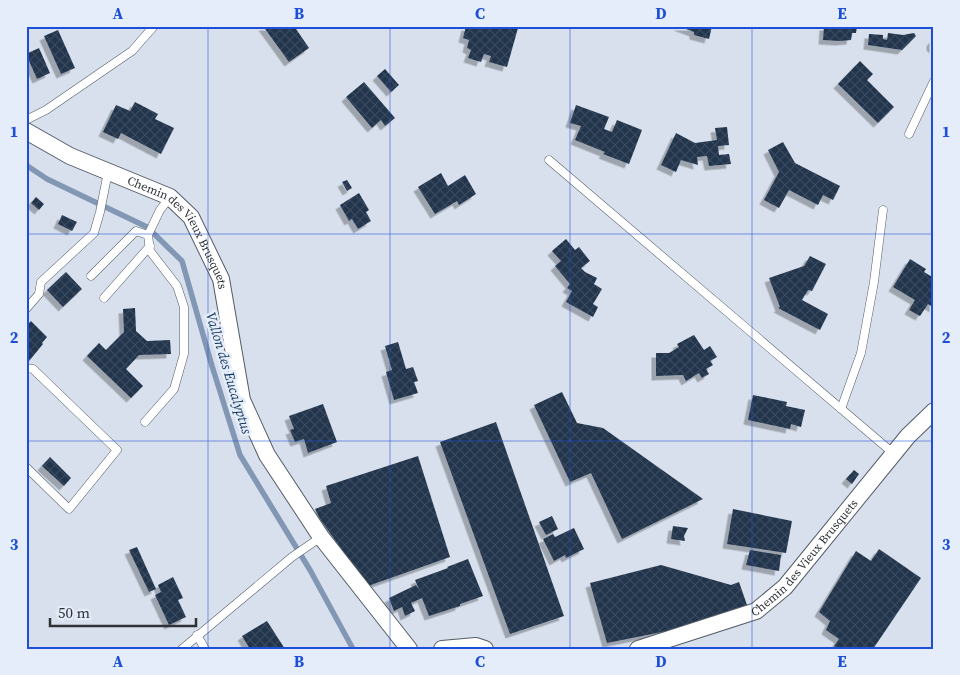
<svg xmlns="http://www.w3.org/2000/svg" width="960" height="675" font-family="'Source Serif 4',serif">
	<defs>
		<pattern id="building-cross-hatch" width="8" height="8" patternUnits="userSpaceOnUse" patternTransform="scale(1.25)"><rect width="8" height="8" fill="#21344c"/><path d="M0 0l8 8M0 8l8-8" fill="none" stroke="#39495e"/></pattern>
		<filter id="shadow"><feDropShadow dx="-4.5" dy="4.5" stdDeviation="0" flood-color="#0004"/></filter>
	</defs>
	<rect width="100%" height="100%" fill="#d7e0ec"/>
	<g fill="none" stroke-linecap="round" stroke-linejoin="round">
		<path stroke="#8197b3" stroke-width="5.5" d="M26,165L47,179L147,227L182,261L212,366L240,455L310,570L353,649"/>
	</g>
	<path fill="url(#building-cross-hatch)" filter="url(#shadow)" d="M263,26H294L309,48L289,62Z
		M466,26L482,29L483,26H510L518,28L507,67L489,62L491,56L484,54L481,62L468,58L471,50L467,48L469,40L463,38Z
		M678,26H712L709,39L694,35V32Z
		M824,26H857L856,33H852L851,40L840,41L823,40Z
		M58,30L75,68L61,74L44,36Z
		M888,33L903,35L914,33L916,36L902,50L868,45L869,34L883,35V39L887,40Z
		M934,38V49L931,46V42Z
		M39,48L50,73L37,79L26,54Z
		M860,61L873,74L867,80L894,107L878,123L838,84Z
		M385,69L399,85L391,92L377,76Z
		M364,82L395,118L385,126L381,120L372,128L346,97Z
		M135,102L158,114L155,119L174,128L161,154L121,133L118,139L103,132L116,105L130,111Z
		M576,105L609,117L604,129L612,132L617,120L642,130L629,164L603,154L605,152L575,140L581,126L570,123Z
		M727,127L729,145L718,146L719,155L729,154L731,164L709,166L707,156L697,157L698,165L681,160L676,172L661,165L676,133L695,143L717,140L715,128Z
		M783,142L795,163L840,186L833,200L823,195L818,205L789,190L779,208L764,200L779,172L768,150Z
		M441,173L448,186L465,175L476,194L459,205L457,201L435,214L418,187Z
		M347,180L352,188L347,191L342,182Z
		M359,193L369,210L366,212L371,221L358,229L352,219L349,221L340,205Z
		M36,197L44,204L39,210L31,203Z
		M62,215L77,222L72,231L58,224Z
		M566,239L575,250L579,247L590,261L581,268L585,272L597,278L594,284L602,289L593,304L598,307L593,317L566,302L572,291L567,288L570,284L555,266L561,261L552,251Z
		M810,256L826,264L812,291L808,290L802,300L828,314L820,330L778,308L780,307L769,278L804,266Z
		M910,259L926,269L924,272L934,278V308L928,304L920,316L909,310L915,300L893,287Z
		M66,272L82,289L63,307L47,290Z
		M135,308L136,331L147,341L170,340L171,354L139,355L126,369L143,386L131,398L87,356L99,343L106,350L124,332L123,309Z
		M31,321L47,337L42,343L43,344L29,361L26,358V326Z
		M694,335L704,350L710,346L717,357L710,361L713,365L706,369L709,374L702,378L699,373L686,381L683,375L656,376V353H669L679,347L677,344Z
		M398,342L406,369L413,367L418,381L414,382L418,393L394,400L386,372L392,370L385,346Z
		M562,392L577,423L603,428L703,499L622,539L591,473L570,482L534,405Z
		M753,395L787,402L786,406L805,410L801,427L791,424L790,429L748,420Z
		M323,404L337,442L308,453L304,439L295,442L290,430L294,429L289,416Z
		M496,422L564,616L510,634L440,442Z
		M418,456L450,557L368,586L320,519L315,509L331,503L326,486Z
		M50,457L71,478L64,486L42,466Z
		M854,470L859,474L852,484L846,479Z
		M733,509L792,521L786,553L727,544Z
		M552,516L558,529L546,535L539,522Z
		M673,526L688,528L684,536L685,541L671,539Z
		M574,528L584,549L566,558L565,555L554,561L543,539L553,534L555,537Z
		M137,547L156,589L149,592L129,550Z
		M879,549L921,578L873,649H838L834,646L839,639L826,630L830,621L819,612L856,551L871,561Z
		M750,550L781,555L779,571L746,565Z
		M468,559L483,596L460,604V606L429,616L422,598L411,603L415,611L405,616L402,607L394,611L389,598L416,585L419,589L415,580L448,568L447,567Z
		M661,565L731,585L739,582L747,605L667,631L607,643L590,583Z
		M173,577L183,598L178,600L186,617L169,625L155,595L161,592L158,585Z
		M267,621L285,649H250L242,636Z"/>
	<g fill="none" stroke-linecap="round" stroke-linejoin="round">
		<defs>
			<path id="lane" d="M26,120L46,110L132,51L154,26
				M909,134L934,81
				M549,160L893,453
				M91,276L136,231L148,235
				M104,298L150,246
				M26,309L39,294L41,282L94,233L100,212L108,172
				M26,368L33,369L117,450L69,509L26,467
				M841,409L861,353L874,282L883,210
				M145,422L174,389L184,354V307L177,286L150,251L148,235L160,210L170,197
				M197,635L205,649
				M182,649L292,557L321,537"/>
			<g id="street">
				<path id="s1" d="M26,131L70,156L170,197L191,217L221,279L242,400L267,455L321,537L409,649"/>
				<path d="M442,649L476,646L485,649"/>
				<path id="s2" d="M638,649L756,611L785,587L908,436L934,411"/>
			</g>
		</defs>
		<use href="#lane" stroke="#545c66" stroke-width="9"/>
		<use href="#street" stroke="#545c66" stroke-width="18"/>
		<use href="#lane" stroke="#fff" stroke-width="8"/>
		<use href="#street" stroke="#fff" stroke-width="16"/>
	</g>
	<path fill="none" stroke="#1d4ed8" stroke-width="1" stroke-opacity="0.55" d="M208,26V649M390,26V649M570,26V649M752,26V649M26,234H934M26,441H934"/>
	<g text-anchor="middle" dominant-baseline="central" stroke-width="5" stroke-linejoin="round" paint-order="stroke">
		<g font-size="12" fill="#2e3236" stroke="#e4edf9">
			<text stroke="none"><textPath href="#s1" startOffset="190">Chemin des Vieux Brusquets</textPath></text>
			<text stroke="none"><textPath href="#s2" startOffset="196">Chemin des Vieux Brusquets</textPath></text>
		</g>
		<g font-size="14" font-style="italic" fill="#0f3157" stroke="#e4edf9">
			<text transform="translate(229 373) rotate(73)">Vallon des Eucalyptus</text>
		</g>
	</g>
	<rect width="960" height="675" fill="none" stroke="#e4edf9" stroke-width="55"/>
	<path d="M50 618v8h146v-8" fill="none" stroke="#2e3236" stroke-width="2.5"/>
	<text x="58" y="618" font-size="15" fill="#2e3236" stroke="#e4edf9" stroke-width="4" paint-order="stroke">50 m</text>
	<rect x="28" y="28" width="904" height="620" fill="none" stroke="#1d4ed8" stroke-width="2"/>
	<g font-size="16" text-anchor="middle" font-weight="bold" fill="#1d4ed8">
		<text x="118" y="19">A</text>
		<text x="299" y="19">B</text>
		<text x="480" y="19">C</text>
		<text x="661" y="19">D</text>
		<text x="842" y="19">E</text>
		<text x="14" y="137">1</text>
		<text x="946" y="137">1</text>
		<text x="14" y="343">2</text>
		<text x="946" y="343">2</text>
		<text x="14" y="550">3</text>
		<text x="946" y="550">3</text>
		<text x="118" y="667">A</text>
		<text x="299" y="667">B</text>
		<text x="480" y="667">C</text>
		<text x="661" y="667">D</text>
		<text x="842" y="667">E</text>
	</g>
</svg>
